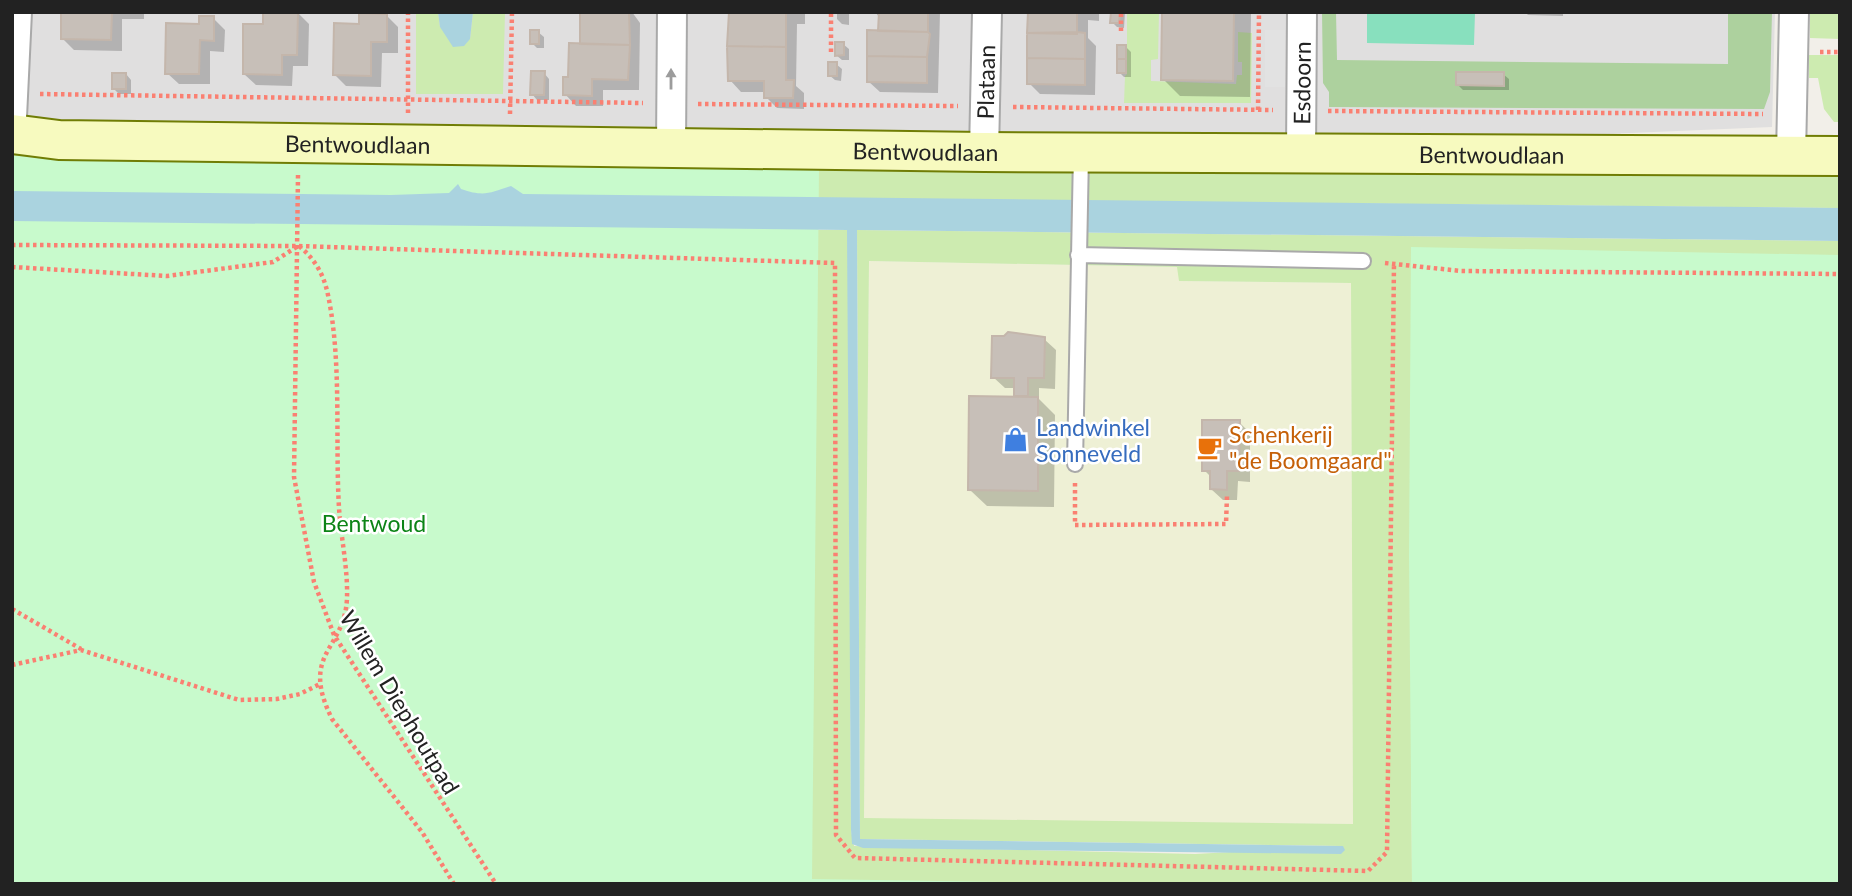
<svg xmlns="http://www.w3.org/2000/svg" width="1852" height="896" font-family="Lato,sans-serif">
	<rect width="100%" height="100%" fill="#f2efe9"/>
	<path fill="#e0dfdf" d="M12,12H1775L1772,127L822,167L26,162Z"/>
	<path fill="#eef0d5" d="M869,261L1178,267L1180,281L1351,283L1353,824L864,819Z"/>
	<path fill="#cdebb0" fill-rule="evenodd" d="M416,12H438L440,27L470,39L473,12H505L503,94H416Z
		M1127,12H1159L1158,59L1151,60V81L1236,84L1237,75H1242V62H1238V32L1252,33L1251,103H1124L1125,76L1127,74Z
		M1810,12H1840V39L1810,38Z
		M1809,55H1840V122H1834L1824,109L1818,78H1809Z
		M12,146L1840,171V208L12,191Z
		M450,226L848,230L851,830L854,846L1195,854L1343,846L860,839L857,230L1840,241V715L1411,699L1412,884H12ZM869,261L1177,267L1179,281L1351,283L1353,824L864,818Z"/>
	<path fill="#add19e" d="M1322,12H1336L1337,60L1728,64V12H1772L1770,92L1764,109L1329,107V92L1323,83Z"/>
	<path fill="#c8facc" d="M12,156L819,169L812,879L1133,884H12Z
		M1411,247L1840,255V884H1412L1409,556Z"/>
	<path fill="#88e0be" d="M1367,12H1475L1474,45L1367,43Z"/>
	<path fill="#e2e2e2" d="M1265,30H1285V87H1265Z"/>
	<path fill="#aad3df" d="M438,12H473L470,39L464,46L453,47L440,27Z
		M458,184L461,189C484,197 490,193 511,186L523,194L1840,208V241L857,230L860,839L1343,846L1345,850L1341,854L863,848L852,844L851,830L847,230L12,221V191L391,195L449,193Z"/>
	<path fill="#0003" d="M63,12H144V19H122V51L74,50L63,39Z
		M297,12L309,24L308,66H293L292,86L256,85L244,74Z
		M581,12H632L640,23L639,90H603V106H576L565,94L581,45Z
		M767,12H805V24H797L796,86L804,93V109L777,108L766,97V92H741L730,80Z
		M837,12H849V25L842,24L837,19Z
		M875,12H940L938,93L880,92L868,81L880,32V18Z
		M1030,12H1099V21L1088,20V38L1096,46L1095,95L1040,94L1029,83Z
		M1112,12H1125L1124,28L1117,27L1112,22Z
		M1164,12H1251L1250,97L1180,96L1163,79Z
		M1525,12H1563V16L1528,15Z
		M387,16L398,27V53H382L381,87L346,86L335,75L361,25Z
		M213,18L225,30L224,52L210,51V84H179L167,73Z
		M538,32L544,37V48H537L532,43Z
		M843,44L849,49V60H842L836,55Z
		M1126,47L1131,52V77H1124L1119,72Z
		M836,64L842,69L841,81L835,80L829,75Z
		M544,73L549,79V100H537L532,94Z
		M126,74L131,80V94H119L113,88Z
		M1503,74L1509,79V90H1463L1458,85Z
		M1044,339L1056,350L1055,389L1039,388V399L1055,415L1054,507L987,506L970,490L1018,398L1016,388H1005L993,377Z
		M1239,422L1250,433V482L1238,481L1237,500H1223L1211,489L1212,478L1204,470Z"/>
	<path fill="#c7bfb8" stroke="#c4b6ab" stroke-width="2" d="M61,12H112L111,40L61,39Z
		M263,12H298L297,55H282V75L243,74V24H263Z
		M580,12H629L630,45L580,44Z
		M729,12H794L786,13V47L727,46Z
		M879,12H928V32L878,31Z
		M1028,12H1077V34L1027,33Z
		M1111,12H1120L1119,23H1110Z
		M1162,12H1234L1233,81L1161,80Z
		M359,13L387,14V42H371V76L333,75L334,23L359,24Z
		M199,16H214V41L200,40L199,74H165L166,23L199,24Z
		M530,30H539V44H530Z
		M867,30L928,32L930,34L927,57L867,56Z
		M1077,32L1085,33V59L1027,58V33Z
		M835,42H844V55L835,56Z
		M569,43L630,45L628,80L592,79V96L563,95V77H568Z
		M1117,45H1126V59H1117Z
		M727,46L786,47V80H794L793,98H764V81H728Z
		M867,56L927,57V83L867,82Z
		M1027,58L1085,59V85L1027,84Z
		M1117,59H1126V73H1117Z
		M828,62H837V76H828Z
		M531,71H545L544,95H530Z
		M1456,72H1504V86L1456,85Z
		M112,73H126V89H112Z
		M1008,332L1045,337L1044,378H1028V396H1014V378H991L992,336H1004Z
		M969,396L1038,397V491L968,490Z
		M1202,420H1240L1239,471H1227V490L1210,489V471H1202Z"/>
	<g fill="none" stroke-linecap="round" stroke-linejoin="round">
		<defs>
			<path id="service" d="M1078,255L1363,261
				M1075,464L1081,154"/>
			<g id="minor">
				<path d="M12,117L17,12"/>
				<path d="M671,146L672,12"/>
				<path id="s1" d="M984,152L987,12"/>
				<path id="s2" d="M1301,153L1302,12"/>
				<path d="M1791,155L1794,12"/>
			</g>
			<g id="secondary">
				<path id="s3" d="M12,134L59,140L984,152L1840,156"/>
			</g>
		</defs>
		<use href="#service" stroke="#a9a9a9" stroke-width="18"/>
		<use href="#minor" stroke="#a9a9a9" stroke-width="32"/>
		<use href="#secondary" stroke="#707d05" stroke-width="42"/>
		<path stroke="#fa8072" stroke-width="4.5" stroke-dasharray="3.5 3.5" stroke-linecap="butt" d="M1121,31V12
			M831,52V12
			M1820,52H1840
			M40,94L643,103
			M698,104L958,106
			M1013,107L1273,110
			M1258,110L1259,12
			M1328,111L1763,114
			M408,113V12
			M510,114L512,12
			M298,175L294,477L314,582L334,635L496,884
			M12,245L298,246L835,263L836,835L855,858L1368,871L1387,852L1394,264
			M299,246C315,259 324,275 328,295C342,362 335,439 339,508C341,538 348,569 347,598C345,651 299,652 332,719L422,832L454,884
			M1385,263L1461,271L1840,274
			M12,267L167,276L273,262L298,246
			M1075,483V525L1226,524L1227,496
			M12,609L81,649
			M12,665L81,650L239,700L277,699L300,694L320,684"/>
		<use href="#service" stroke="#fff" stroke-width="14"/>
		<use href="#minor" stroke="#fff" stroke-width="28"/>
		<use href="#secondary" stroke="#f7fabf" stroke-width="38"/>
	</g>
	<defs><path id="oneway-solid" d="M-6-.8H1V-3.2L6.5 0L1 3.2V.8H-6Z" transform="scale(1.75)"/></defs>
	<use fill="#9c9c9c" href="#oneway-solid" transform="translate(671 79) rotate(-90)"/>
	<defs>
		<symbol id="shop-bare" viewBox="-9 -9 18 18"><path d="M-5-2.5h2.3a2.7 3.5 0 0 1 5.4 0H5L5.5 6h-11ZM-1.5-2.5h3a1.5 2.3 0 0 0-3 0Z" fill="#3f7fe0" stroke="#fff" stroke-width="2.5" paint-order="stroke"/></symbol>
		<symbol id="cafe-bare" viewBox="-9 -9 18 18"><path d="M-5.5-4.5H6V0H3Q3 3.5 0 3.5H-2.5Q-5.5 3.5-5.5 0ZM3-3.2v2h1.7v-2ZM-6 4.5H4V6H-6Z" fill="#e8710a" stroke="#fff" stroke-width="2.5" paint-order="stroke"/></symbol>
	</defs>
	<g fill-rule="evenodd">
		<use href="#shop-bare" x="998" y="422" width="35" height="35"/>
		<use href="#cafe-bare" x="1192" y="430" width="35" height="35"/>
	</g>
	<g text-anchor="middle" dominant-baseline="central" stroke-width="5" stroke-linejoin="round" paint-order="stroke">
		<g font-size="23" fill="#222" stroke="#fff">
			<text stroke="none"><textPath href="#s1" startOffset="70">Plataan</textPath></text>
			<text stroke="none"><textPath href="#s2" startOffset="70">Esdoorn</textPath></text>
			<text stroke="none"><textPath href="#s3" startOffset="346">Bentwoudlaan</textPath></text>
			<text stroke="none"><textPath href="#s3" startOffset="914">Bentwoudlaan</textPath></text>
			<text stroke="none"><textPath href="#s3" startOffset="1480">Bentwoudlaan</textPath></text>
			<text transform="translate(400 702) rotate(59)">Willem Diephoutpad</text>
		</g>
		<g font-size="23" fill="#366cbe" stroke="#fff" text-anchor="start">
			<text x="1036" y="427">Landwinkel<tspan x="1036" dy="26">Sonneveld</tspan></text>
		</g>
		<g font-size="23" fill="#c56008" stroke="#fff" text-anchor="start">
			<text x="1229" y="434">Schenkerij<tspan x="1229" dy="26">"de Boomgaard"</tspan></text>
		</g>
		<g font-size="23" fill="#0c8416" stroke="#fff">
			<text x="374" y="523">Bentwoud</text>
		</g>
	</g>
	<rect width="1852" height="896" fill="none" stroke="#222222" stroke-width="28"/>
</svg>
